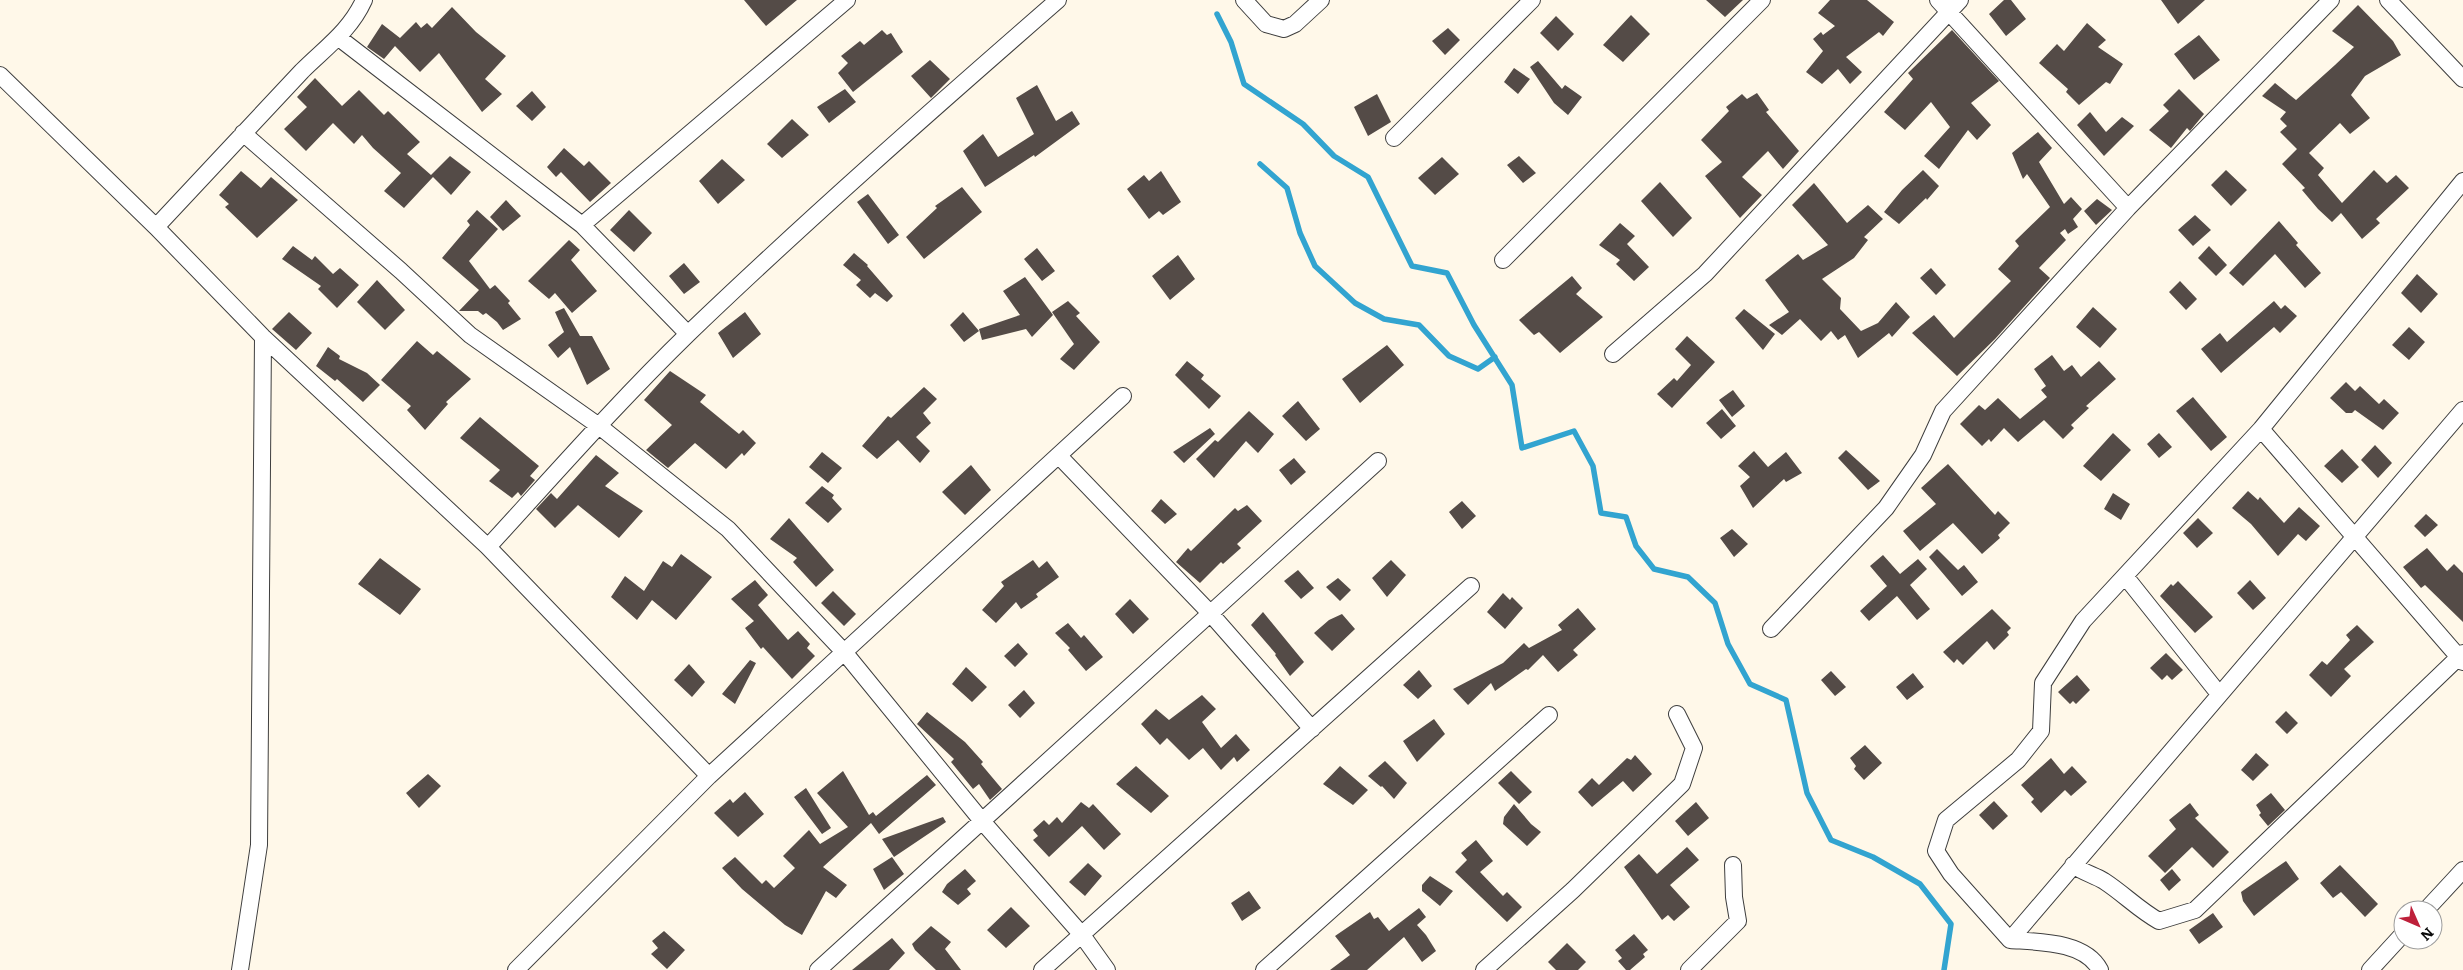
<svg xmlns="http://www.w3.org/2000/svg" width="2463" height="970" font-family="Literata,serif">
	<rect width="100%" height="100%" fill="#fff8e9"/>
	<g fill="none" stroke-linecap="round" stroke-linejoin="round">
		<path stroke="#32a4d0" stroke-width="5.5" d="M1217,14L1231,42L1244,84L1303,124L1334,156L1368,177L1412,266L1447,273L1474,325L1512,385L1522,448L1574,431L1593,466L1601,513L1626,517L1636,546L1654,569L1688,577L1715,603L1728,644L1750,684L1786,700L1807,793L1831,840L1873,857L1920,884L1951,924L1944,970
			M1260,164L1287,188L1300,233L1315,266L1355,303L1384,319L1419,325L1449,356L1478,369L1495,357"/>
	</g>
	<path fill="#544b47" d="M744,0H797L766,26Z
		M1706,0H1743L1725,17Z
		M1830,0H1867L1894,22L1883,36L1879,32L1846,57L1862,72L1850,84L1838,69L1822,84L1806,72L1823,51L1813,39L1821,32L1823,35L1835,26L1818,13Z
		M2004,0H2011L2026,19L2006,36L1989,14Z
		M2161,0H2205L2178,24Z
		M2358,5L2393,41L2401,55L2365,76L2351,95L2370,118L2350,134L2340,123L2309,153L2324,168L2318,175L2342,203L2374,170L2387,183L2396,175L2409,188L2376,219L2380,223L2362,239L2341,213L2332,222L2318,209L2302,190L2305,188L2282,164L2297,149L2280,132L2287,126L2280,119L2286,112L2262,96L2275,83L2296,100L2335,65L2354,47L2332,31Z
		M452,7L476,32L506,56L485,79L502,94L482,112L439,53L420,72L395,46L384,59L367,47L382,24L400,38L416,22L421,28L427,23L432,28Z
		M1631,15L1650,34L1623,62L1603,45Z
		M1556,16L1574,34L1558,51L1540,33Z
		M2087,23L2106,40L2098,47L2123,64L2110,84L2106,82L2079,105L2066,92L2068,89L2039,63L2057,44L2064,51Z
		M1448,28L1460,40L1445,55L1432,41Z
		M882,30L887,35L891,33L903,52L853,92L838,73L848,63L841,56L860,41L864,45Z
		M1952,30L1999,81L1971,103L1991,125L1977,140L1968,130L1939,169L1924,156L1950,127L1931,102L1905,130L1884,112L1913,79L1908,73Z
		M2199,35L2220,60L2194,80L2174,54Z
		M930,60L950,79L931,98L911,76Z
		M1538,61L1562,89L1565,85L1582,97L1568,115L1554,103L1530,67Z
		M1514,68L1530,79L1518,94L1504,82Z
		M315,78L342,106L359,90L384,115L388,111L420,142L407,154L431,175L450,156L471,172L451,195L433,177L404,208L384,191L401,173L373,148L362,135L354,144L333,123L306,151L284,129L307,107L297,97Z
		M1037,85L1056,121L1072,111L1080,124L1035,157L1034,155L985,187L963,151L983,134L998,157L1034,134L1016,98Z
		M845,89L856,102L829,123L817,107Z
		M2179,89L2204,114L2190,131L2187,128L2171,148L2149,130L2169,111L2163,105Z
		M532,91L546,107L532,121L516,106Z
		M1757,93L1769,110L1766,112L1799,151L1783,169L1768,151L1742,177L1762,195L1740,218L1705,176L1722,162L1701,140L1729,111L1726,107L1742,94L1747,99Z
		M1377,94L1391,122L1368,136L1354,107Z
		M2090,112L2106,132L2122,117L2134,126L2104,156L2077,125Z
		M792,119L809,135L782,158L767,144Z
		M2038,132L2052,148L2039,162L2064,204L2071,197L2082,209L2073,219L2078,227L2068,234L2065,229L2060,233L2066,240L2039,268L2050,278L1995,339L1957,376L1912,333L1934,315L1954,338L2011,281L1998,269L2019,246L2015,241L2050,207L2027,174L2023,179L2012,153Z
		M564,148L584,166L589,161L611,183L590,202L561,172L556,177L547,167Z
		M1519,156L1536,173L1523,183L1507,165Z
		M1442,157L1459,174L1435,195L1418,178Z
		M722,159L745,180L718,204L699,181Z
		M1923,170L1939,186L1927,200L1926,198L1899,224L1884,212L1902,190Z
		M2226,170L2247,190L2231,206L2211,185Z
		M241,171L261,188L271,177L298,200L257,238L225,207L229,204L219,195Z
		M1161,171L1181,202L1163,215L1159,211L1149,219L1127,189L1144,175L1149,181Z
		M1660,182L1692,218L1673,237L1641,201Z
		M1814,183L1847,223L1868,205L1883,219L1864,237L1868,240L1854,258L1822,279L1841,298L1840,309L1861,331L1878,323L1896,302L1910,317L1892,337L1889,333L1858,358L1845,335L1838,340L1831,331L1821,341L1800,319L1782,335L1769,325L1789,312L1765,280L1798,254L1803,260L1828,245L1792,205Z
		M962,187L982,212L924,259L906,237L937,208L935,206Z
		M868,194L899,235L888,244L857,202Z
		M2097,199L2112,210L2096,225L2084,211Z
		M506,200L521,216L503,231L490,217Z
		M477,210L498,229L469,261L490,289L495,285L510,301L508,303L521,319L503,330L497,322L486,313L483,315L478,311H459L479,290L442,258L470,225L467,221Z
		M629,210L652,233L634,252L610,230Z
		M2195,215L2211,230L2193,246L2178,230Z
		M2279,221L2298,243L2296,245L2321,273L2305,288L2275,254L2243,286L2229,273Z
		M1620,223L1635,236L1627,244L1649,267L1634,281L1616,264L1620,260L1599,245Z
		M569,240L580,250L571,260L597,291L572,313L555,293L549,299L528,281Z
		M293,246L312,260L315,256L333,274L340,268L359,285L337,308L318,289L321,286L282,259Z
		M2209,246L2227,265L2216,276L2198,258Z
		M1037,248L1055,271L1042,281L1024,259Z
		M854,253L868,265L867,266L893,296L887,302L875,293L870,298L856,285L861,280L843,265Z
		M1178,255L1195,279L1170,300L1152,276Z
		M684,263L700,282L684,294L669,276Z
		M1931,268L1946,285L1936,295L1920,278Z
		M2417,274L2438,294L2421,313L2401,293Z
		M1572,276L1582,288L1576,294L1603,317L1560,353L1539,332L1534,335L1519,320Z
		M1025,277L1053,315L1032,337L1026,329L982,340L979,329L1020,315L1003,291Z
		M377,280L405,310L385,330L357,302Z
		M2180,281L2197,299L2186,310L2169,292Z
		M1068,301L1080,313L1076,316L1100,342L1074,370L1060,359L1074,344L1052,312Z
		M2274,301L2281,309L2285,305L2297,316L2280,333L2274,327L2221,373L2201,349L2220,333L2227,342Z
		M2093,307L2117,329L2100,348L2076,327Z
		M564,308L580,336H592L610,369L587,385L570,347L558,358L548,345L564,332L555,312Z
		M1744,309L1775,334L1763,350L1735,318Z
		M289,312L312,333L296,350L272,329Z
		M745,312L761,334L733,358L718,333Z
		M963,312L979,331L964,342L950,325Z
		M2409,327L2425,342L2409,360L2392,345Z
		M1687,336L1715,362L1672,408L1657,394L1674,378L1677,381L1691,365L1675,349Z
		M417,341L433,355L437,351L471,379L446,402L448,404L425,430L407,410L411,406L381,380Z
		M1387,345L1404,365L1360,403L1342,379Z
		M328,347L340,356L339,359L367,373L380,385L363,402L337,379L335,381L316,366Z
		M2052,355L2064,371L2072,365L2081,377L2099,361L2116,379L2086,406L2089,408L2071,425L2074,428L2063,439L2044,420L2018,442L2004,428L1991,442L1989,439L1982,446L1960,424L1979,405L1985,410L1998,398L2020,419L2047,397L2041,390L2046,386L2034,369Z
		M1187,361L1204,375L1201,379L1221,396L1209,409L1175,375Z
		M670,371L706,395L700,402L739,434L743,430L756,443L744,456L742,453L726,469L695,443L668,468L646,450L672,425L644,400Z
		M2346,382L2355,391L2360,386L2379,404L2384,399L2399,413L2383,430L2355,410L2352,413H2346L2330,398Z
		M924,387L937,399L923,413L931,423L916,437L930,451L920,463L898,440L877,459L862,446L888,416L891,418Z
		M1733,390L1745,406L1732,417L1719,400Z
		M2193,397L2227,437L2211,451L2176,411Z
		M1298,401L1320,429L1306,441L1282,416Z
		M1722,409L1736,426L1721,439L1706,423Z
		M1249,411L1274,434L1258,453L1246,441L1214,478L1196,459L1215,440L1218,442Z
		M480,417L539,466L530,476L535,480L521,496L518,492L512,498L489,481L500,470L460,438Z
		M1210,428L1215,434L1184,463L1173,452Z
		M2113,433L2131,450L2101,481L2083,466Z
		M2159,433L2172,447L2159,458L2147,444Z
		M2375,445L2392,463L2378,478L2361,460Z
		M2342,449L2359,467L2342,483L2324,466Z
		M1846,450L1880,481L1868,490L1838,458Z
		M1754,451L1768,467L1786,452L1802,473L1786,482L1784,479L1753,508L1740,486L1750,477L1738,466Z
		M822,452L842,468L828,483L809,467Z
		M596,455L619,473L605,486L643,511L619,538L578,505L555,528L536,509L551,493L557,499Z
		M1294,458L1306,472L1291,485L1279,470Z
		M1948,464L1995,515L1998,511L2010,523L1998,535L2000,538L1982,554L1953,523L1920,551L1903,531L1936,504L1921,488Z
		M971,465L991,490L965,515L942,492Z
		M822,486L834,495L832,498L842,509L828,523L805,503Z
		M2248,491L2258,500L2260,497L2284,523L2299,507L2320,526L2306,541L2298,534L2278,556L2251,524L2232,508Z
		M2113,493L2130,504L2121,520L2104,509Z
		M1161,499L1177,514L1165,524L1151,511Z
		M1462,501L1476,516L1462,529L1449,512Z
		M1247,505L1262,521L1237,544L1241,548L1223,564L1221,562L1200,583L1176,562L1188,548L1191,551L1235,508L1238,511Z
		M2426,514L2438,525L2425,537L2414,526Z
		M789,518L834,570L816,587L793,562L797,558L770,539Z
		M2198,518L2213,533L2197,548L2183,533Z
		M1732,529L1748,544L1734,557L1720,538Z
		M2427,548L2447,571L2454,564L2463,573V622L2425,585L2421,588L2403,567Z
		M1937,549L1958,570L1964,565L1978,582L1962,596L1929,557Z
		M681,554L712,577L676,620L652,600L637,620L611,597L625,576L644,591L663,561L672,567Z
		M1883,555L1900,574L1918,559L1927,569L1910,585L1930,609L1917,620L1897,596L1869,621L1860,611L1887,586L1870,566Z
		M380,558L421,589L400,615L358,584Z
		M1033,560L1039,568L1047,561L1059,577L1036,594L1038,597L1021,609L1016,602L996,623L982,610L1004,586L1001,582Z
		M1391,560L1406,575L1387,597L1372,578Z
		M1298,570L1314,588L1301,599L1284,581Z
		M1338,578L1351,590L1340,601L1326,587Z
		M755,580L768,595L758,605L788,640L798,631L810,644L807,648L815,656L792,679L763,647L761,649L745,628L754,621L731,599Z
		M2250,580L2266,598L2253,610L2237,593Z
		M2178,581L2213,617L2195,633L2160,596L2171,584L2173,586Z
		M833,591L856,614L844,626L821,603Z
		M1503,593L1510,600L1512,597L1523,608L1505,629L1487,612Z
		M1130,599L1149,619L1133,634L1115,614Z
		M1578,608L1596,629L1573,650L1578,655L1558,672L1543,655L1528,670L1526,669L1495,691L1491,683L1468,705L1453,689L1503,663L1524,643L1529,648L1562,630L1558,625Z
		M1992,609L2011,628L2007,632L2009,635L1994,650L1987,641L1963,665L1957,659L1954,663L1943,652Z
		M1263,612L1304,662L1290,676L1275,655L1276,654L1251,625Z
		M1342,614L1355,629L1332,651L1314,633L1329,620Z
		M1068,623L1081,638L1084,635L1103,657L1086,671L1068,650L1070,648L1055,633Z
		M2357,625L2374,642L2344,669L2351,676L2331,697L2309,675L2322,661L2327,665L2350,640L2346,635Z
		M1018,643L1028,654L1015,667L1004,656Z
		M2166,653L2183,670L2172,680L2167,675L2162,680L2150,668Z
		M750,660L756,663L735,704L722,694Z
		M689,664L705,682L692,697L674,680Z
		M966,667L987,687L972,702L952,684Z
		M1419,670L1432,686L1418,699L1403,685Z
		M1831,671L1846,687L1835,696L1821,680Z
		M1913,673L1924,687L1907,700L1896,687Z
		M2077,675L2090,690L2076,704L2073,701L2070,704L2058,692Z
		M1024,690L1035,703L1020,718L1008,705Z
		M1202,695L1216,709L1202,722L1221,748L1236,734L1250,750L1237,762L1234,757L1221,770L1203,748L1189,760L1167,738L1160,745L1141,724L1156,709L1169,720Z
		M2286,711L2298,723L2287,734L2275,722Z
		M927,712L965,742L983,762L981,764L1002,789L990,800L979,784L973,789L951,762L954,759L917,724Z
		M1434,719L1445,734L1417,762L1403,741Z
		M1865,745L1882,763L1864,780L1854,769L1856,766L1850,758Z
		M2256,753L2269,765L2253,781L2241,770Z
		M1635,755L1652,774L1633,792L1623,781L1592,807L1578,792L1592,778L1599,785L1627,758L1631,760Z
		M2051,758L2064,774L2072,766L2087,782L2071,796L2065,790L2041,813L2031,802L2034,799L2021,785Z
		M1385,761L1407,783L1394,799L1382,786L1381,787L1368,776Z
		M1136,766L1169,796L1151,813L1116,784Z
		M1340,766L1368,790L1353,805L1323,784Z
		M843,771L869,815L873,812L876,816L927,775L936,785L879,834L871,823L823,867L847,885L836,898L826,891L802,935L785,925L742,889L722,868L735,857L762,884L766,880L774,888L795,868L783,856L809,830L820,844L848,827L817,793Z
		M1511,771L1532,792L1519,804L1498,783Z
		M428,774L441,786L419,808L406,793Z
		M806,788L831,828L822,834L794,797Z
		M745,792L764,814L738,837L714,813L730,799L733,803Z
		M2271,793L2285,810L2268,826L2259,815L2261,813L2256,805Z
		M1994,801L2008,816L1993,830L1979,815Z
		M1081,802L1089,808L1093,804L1121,834L1104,850L1082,826L1049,857L1033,840L1038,836L1033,830L1044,820L1049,825L1057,817L1062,823Z
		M1696,802L1709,818L1688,836L1675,821Z
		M2190,803L2199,815L2195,818L2229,852L2213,868L2192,847L2165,873L2148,856L2176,829L2169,820Z
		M1514,804L1531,824L1541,832L1527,846L1503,824L1504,817Z
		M943,817L946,822L894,857L882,839Z
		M1476,840L1493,861L1480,872L1503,896L1507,892L1522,907L1507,922L1455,872L1467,860L1461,853Z
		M1687,847L1699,860L1670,885L1690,907L1674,921L1668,915L1662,920L1624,867L1639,854L1657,874Z
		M892,857L904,874L884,890L873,869Z
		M2286,861L2299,879L2254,916L2243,901L2241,892Z
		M1088,863L1102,876L1085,896L1069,882Z
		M2340,865L2378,904L2365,917L2341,892L2333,898L2320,883Z
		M965,869L976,881L967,889L971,894L958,905L942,892L947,884Z
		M2172,869L2181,880L2169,891L2160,880Z
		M1430,876L1453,891L1440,906L1422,891V885Z
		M1249,891L1261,908L1242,921L1231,903Z
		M1011,907L1030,926L1006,948L987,930Z
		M1419,908L1426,917L1417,925L1426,935L1436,951L1422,962L1404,937L1367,970H1330L1350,955L1335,936L1370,912L1374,919L1378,917L1389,931Z
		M2213,913L2223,927L2199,944L2189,930Z
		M931,926L951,942L945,949L961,970H936L915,950L912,944Z
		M664,931L685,950L667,969L651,954L658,948L652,941Z
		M1634,934L1648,950L1643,954L1645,957L1630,970H1626L1618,961L1622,958L1615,950Z
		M892,938L905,953L889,970H852Z
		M1567,943L1586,962L1578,970H1556L1548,962Z"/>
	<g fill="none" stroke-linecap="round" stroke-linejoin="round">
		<defs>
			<path id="minor" d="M1244,0L1266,24L1284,29L1295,24L1321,0
				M1938,0L2128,208
				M2388,0L2463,79
				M339,38L582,225L688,334
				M0,75L156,227L263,337L488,547L709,776
				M243,133L401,271L470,335L599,426L728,529L845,653L982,821L1082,935L1107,970
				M1394,138L1532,0
				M582,225L847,0
				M156,227C204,175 254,123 302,71C325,48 350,31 364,0
				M1503,260L1762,0
				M1613,354L1705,274L1960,0
				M2261,429L2463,662
				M1059,456L1210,613L1312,729
				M488,547C554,475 619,401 689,333C809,218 933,109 1058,0
				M2125,576L2219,694
				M1771,629L1886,508L1923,455L1943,411L2128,208L2331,0
				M2073,865C2084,873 2094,875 2104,881C2124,894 2139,910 2159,921L2195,910L2463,653
				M2426,910L2463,870
				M2010,940L2463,410
				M240,970L259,845L263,337
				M516,970L709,776L1123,396
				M818,970L1378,461
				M1042,970L1471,586
				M1264,970L1549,715
				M1484,970L1573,890L1682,784L1694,748L1677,714
				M1689,970L1738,921L1734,897L1733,865
				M2100,970C2085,941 2038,942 2010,940L1951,874L1936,851L1946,820L2018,760L2041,731L2043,683L2083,621L2261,429L2463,181
				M2370,970L2403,934"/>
		</defs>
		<use href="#minor" stroke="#3e3e3e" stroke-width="18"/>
		<use href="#minor" stroke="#fff" stroke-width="16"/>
	</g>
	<g transform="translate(2418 925) rotate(135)"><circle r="24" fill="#ffffff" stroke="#9d9d9d"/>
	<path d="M0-4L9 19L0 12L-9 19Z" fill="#be203a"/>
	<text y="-8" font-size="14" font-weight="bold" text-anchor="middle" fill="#0b0b0b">N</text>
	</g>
</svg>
